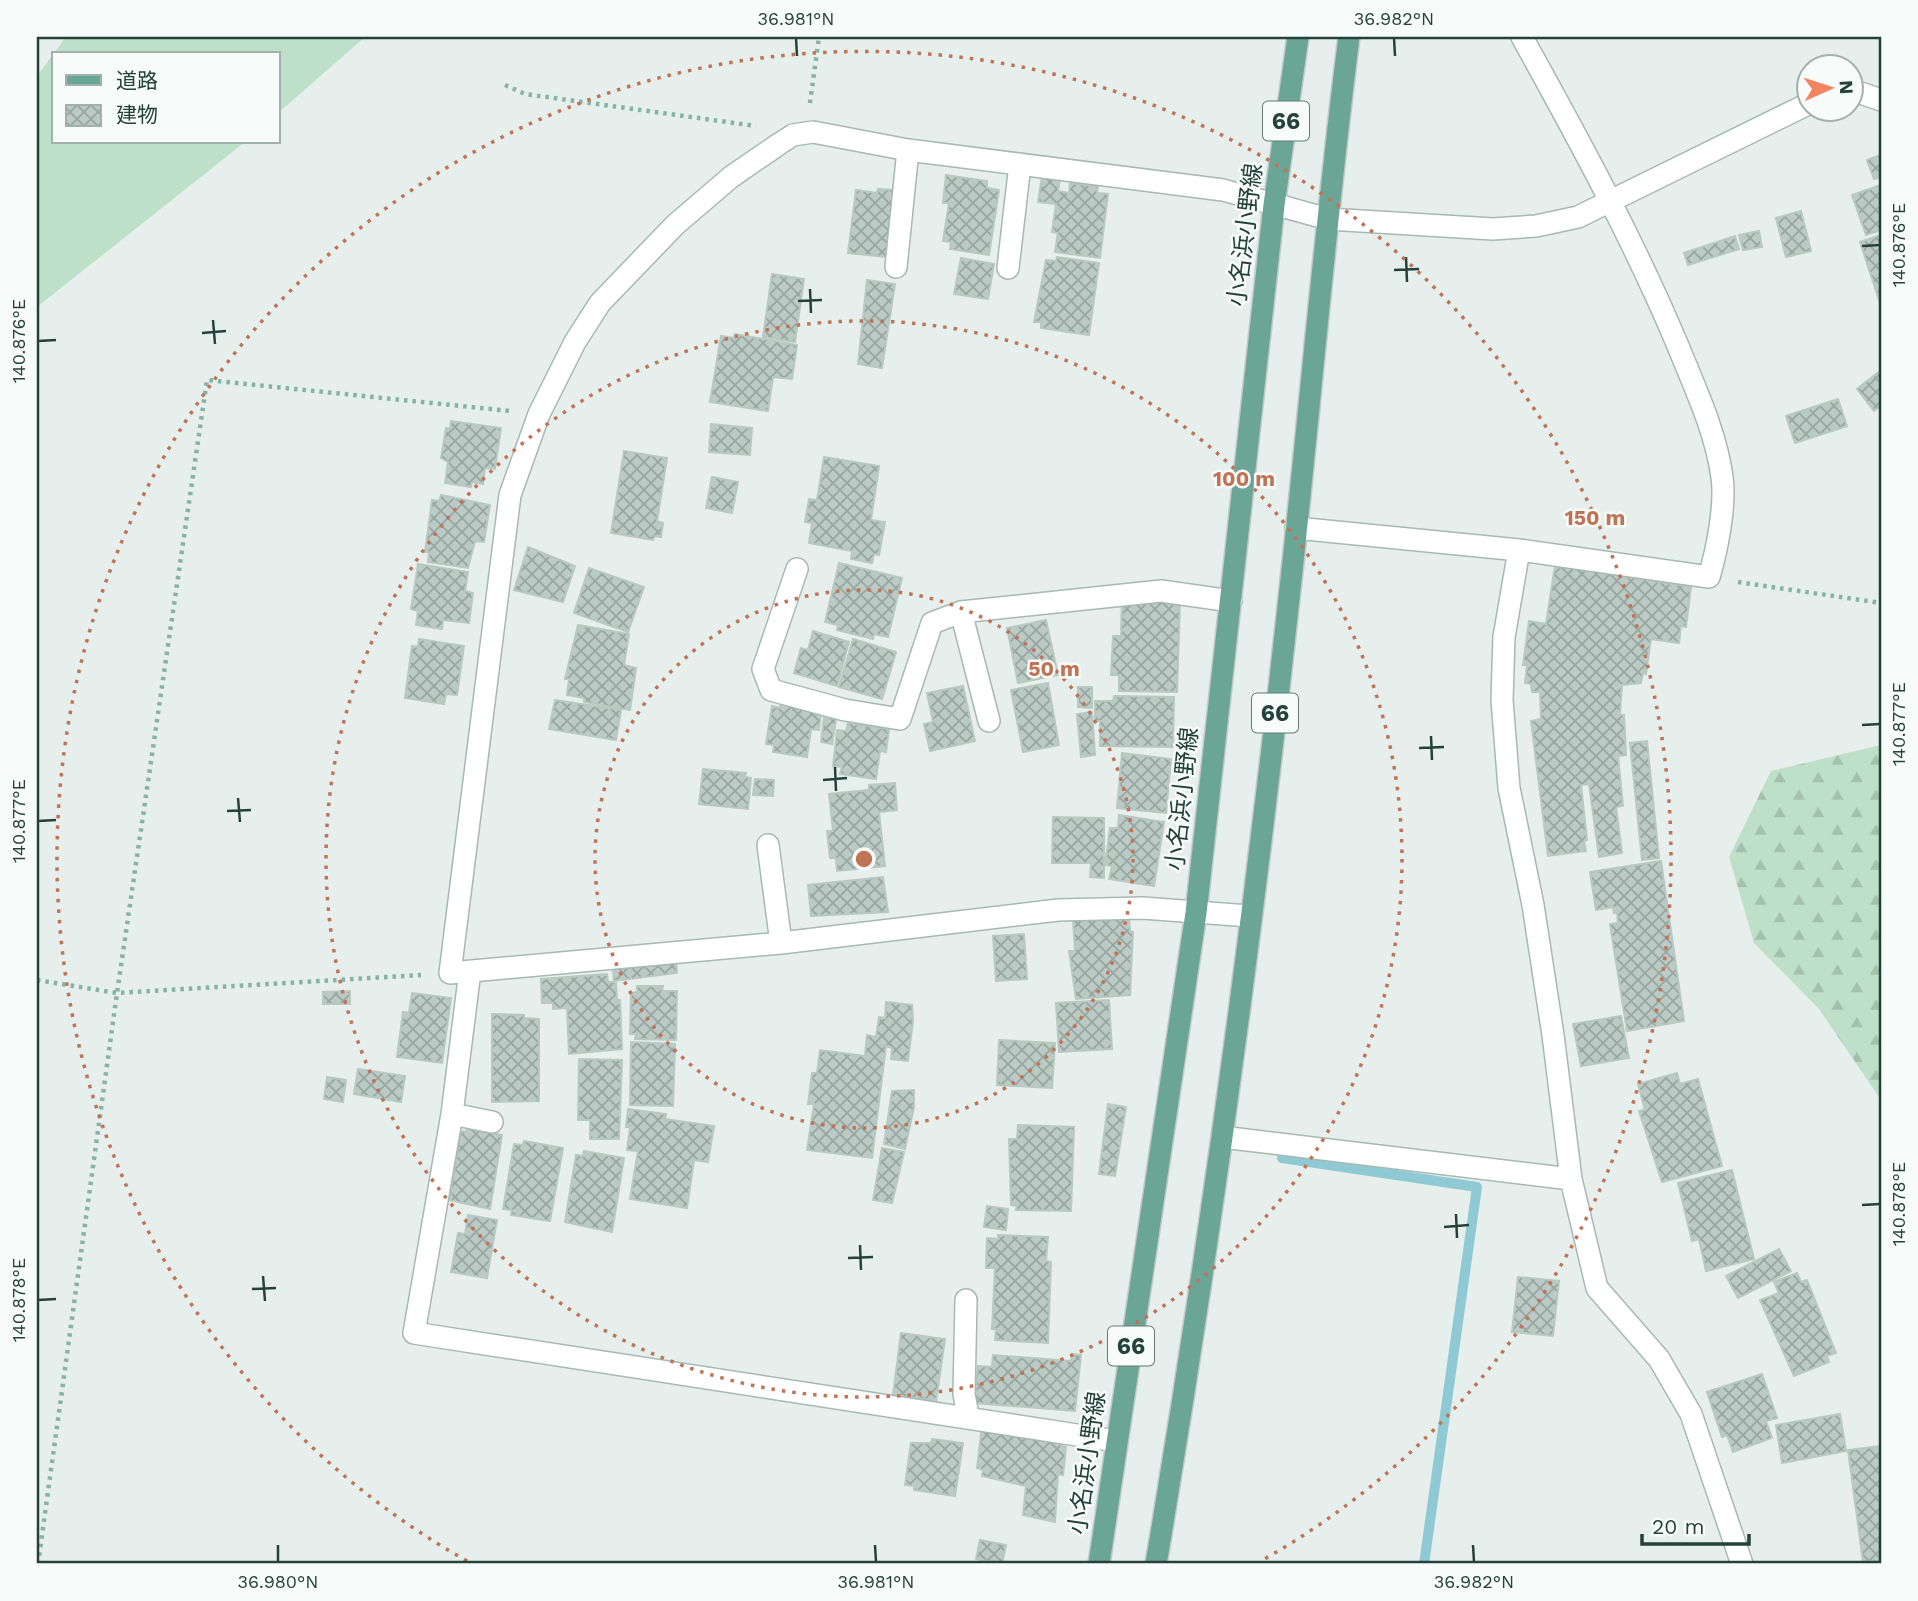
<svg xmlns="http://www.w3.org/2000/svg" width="1918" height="1601" font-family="'Work Sans','Noto Sans JP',sans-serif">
	<defs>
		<pattern id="forest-firs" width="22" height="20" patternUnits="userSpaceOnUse" patternTransform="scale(1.75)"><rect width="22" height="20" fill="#bfe0c8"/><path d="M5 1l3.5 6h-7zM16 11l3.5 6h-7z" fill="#a4c1ad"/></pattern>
		<pattern id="building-cross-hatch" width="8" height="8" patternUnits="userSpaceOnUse" patternTransform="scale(1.75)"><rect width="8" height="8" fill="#bbcac4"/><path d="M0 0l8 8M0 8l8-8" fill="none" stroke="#98a6a0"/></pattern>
	</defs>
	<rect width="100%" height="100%" fill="#e6efeb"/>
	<path fill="#bfe0c8" d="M66,37H365L278,113V54H54V142H245L37,307V76Z"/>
	<path fill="url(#forest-firs)" d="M1881,745V1100L1819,1009L1754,943L1729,857L1771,771Z"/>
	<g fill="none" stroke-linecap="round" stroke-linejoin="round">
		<path stroke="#8ec9d4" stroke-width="10" d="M1282,1158L1477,1187L1424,1564"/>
	</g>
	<path fill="url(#building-cross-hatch)" stroke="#b8c9c2" stroke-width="2" d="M1881,155V177L1874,179L1867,160Z
		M946,175L987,181V188L999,190L989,255L950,249L951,242L943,241L949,203H943Z
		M1042,176L1060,179L1058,191L1069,193L1070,183L1098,186L1097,193L1108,194L1100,258L1055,252L1058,233L1052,232L1056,204L1038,202Z
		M1881,185V230L1866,235L1852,195Z
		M878,189L894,190L886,257L848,253L856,190L877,193Z
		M1801,211L1811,251L1786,257L1776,218Z
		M1759,231L1762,247L1743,250L1739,235Z
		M1881,235V306L1860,242Z
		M1735,236L1739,249L1688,265L1684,253Z
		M1057,257L1099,263L1089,335L1041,328V322H1034L1046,260L1056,261Z
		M961,258L994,264L988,299L954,294Z
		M772,274L804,279L795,342L763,337Z
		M867,280L895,284L882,368L858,364Z
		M735,334L797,345L792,379L773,377L768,411L710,402L721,336L734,338Z
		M1881,370V406L1874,411L1857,389Z
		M1838,399L1847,426L1795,443L1786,416Z
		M451,421L501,428L495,469L485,468L483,484L472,482L471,487L445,483L448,462L441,458L446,428L450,429Z
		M711,424L752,428L750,455L709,452Z
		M624,451L667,458L657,521L663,523L661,537L655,536L653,540L611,533Z
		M824,457L879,466L871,520L885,522L879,555L874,554L872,563L851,559L852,551L809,543L812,523L805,522L809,499L817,500Z
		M712,477L738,482L732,513L706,508Z
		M441,495L490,505L484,542L475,541L468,568L428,562L429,552H425L432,500L439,501Z
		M528,547L575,566L563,602L514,590Z
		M839,563L902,578L888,637L874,634L873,639L837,630L838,625L825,622Z
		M418,564L468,572L465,591L473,593L469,623L443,620L442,629L416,625L418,611L411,609Z
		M1555,565L1691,587L1686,627L1681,626L1679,643L1651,639L1646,674L1643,673L1641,683L1622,685L1620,715H1624L1626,755L1618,756L1623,806L1616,807L1622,853L1599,857L1589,784L1581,785L1587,840L1584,841L1586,851L1548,856L1531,721L1541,719L1540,692H1532L1531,684L1525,683L1527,665H1523L1529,621L1546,624Z
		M589,568L644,587L628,632L574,613Z
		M1122,600L1180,603L1177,692L1119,691V675H1111L1113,636H1121Z
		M1046,620L1058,675L1018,683L1007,628Z
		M578,625L629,634L624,665L636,668L630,710L584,702V698L567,695L569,679H565Z
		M813,631L849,642L837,686L794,673L801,648L808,650Z
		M419,639L464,646L457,695L446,694L444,704L405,698L412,646L418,647Z
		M853,639L896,652L882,699L839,687Z
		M1048,683L1059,745L1023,752L1011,690Z
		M963,686L975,741L930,751L924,724L933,722L927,693Z
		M1078,687H1092V708L1078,707Z
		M1114,696L1174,697L1173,747L1100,746V721H1095V701H1113Z
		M555,700L621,710L616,740L549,729Z
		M781,701L822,707L819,730L811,729L807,757L773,752L774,745L766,744L772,706L780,708Z
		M1092,712L1095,755L1081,757L1077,714Z
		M824,717L836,719L832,744L821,742Z
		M848,723L889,729L886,752L880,751L876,779L840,774L842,767L833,766L837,730L846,731Z
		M1647,741L1659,858L1642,860L1630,743Z
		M1122,753L1171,759L1166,813L1117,808Z
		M703,769L746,773L745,777L751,778L748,809L699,804Z
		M755,779L774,780L773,796L753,795Z
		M895,783L897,810L879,812L885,866L837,871L836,858H830L827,831H833L829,794L869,790V785Z
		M1119,815L1164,822L1154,886L1109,879L1112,866L1105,865L1110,828H1118Z
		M1053,817L1104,818V878L1090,877L1091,863H1052Z
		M1661,861L1684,1021L1627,1031L1610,924L1618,923L1617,912L1614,913L1613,907L1596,910L1590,872Z
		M883,877L888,912L811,916L808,885Z
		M1129,916L1130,932H1133L1130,995L1076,999L1069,951H1075L1073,920Z
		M1024,934L1027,979L996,981L993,936Z
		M676,961L677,973L614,981L613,969Z
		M607,974L608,982H616L617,1000H620L622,1049L569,1054L567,1008L553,1009V1003H542L541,979Z
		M637,986H663L662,991H677L676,1040L635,1039L636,1034H630L631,993L637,992Z
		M350,991V1004H323V992Z
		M412,993L451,998L442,1063L397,1057L403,1012L409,1013Z
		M1109,1000L1112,1049L1059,1052L1056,1003Z
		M886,1002L912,1005L913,1021L908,1061L891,1059L892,1048L886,1046L872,1158L807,1150L814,1104H808L812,1073H817L820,1050L865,1056L867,1035L876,1037L879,1017L885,1018Z
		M492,1014L524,1015V1018L539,1019V1101L492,1102Z
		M1621,1016L1629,1058L1581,1066L1573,1024Z
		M999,1040L1055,1043L1052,1088L997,1085Z
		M631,1042L675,1044L673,1106L630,1105Z
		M579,1059L622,1060L619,1139H590V1120H578Z
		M358,1069L405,1076L401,1102L354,1094Z
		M1677,1073L1680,1084L1698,1079L1722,1166L1662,1182L1639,1111L1645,1110L1638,1084Z
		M327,1077L346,1080L343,1102L324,1099Z
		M914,1090V1107L905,1149L884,1144L892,1091Z
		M1108,1104L1126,1107L1115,1176L1099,1174Z
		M628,1109L666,1114L665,1119L714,1126L708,1162L694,1160L687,1208L630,1199L638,1151L627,1150L630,1127H626Z
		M1018,1125L1074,1127L1071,1211L1016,1210L1017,1206L1011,1205L1009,1139H1017Z
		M467,1128L502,1135L490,1209L449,1200L461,1131L466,1132Z
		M524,1141L563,1148L550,1221L511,1215L512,1210L503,1209L514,1144L523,1145Z
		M882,1148L904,1152L892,1203L873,1200Z
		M584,1151L624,1158L612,1232L565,1222L576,1155L583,1156Z
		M1732,1170L1754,1259L1706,1271L1699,1239L1692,1241L1678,1183Z
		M987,1206L1008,1209L1006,1230L984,1227Z
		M468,1215L497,1220L487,1278L451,1272L458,1233L465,1234Z
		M998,1235L1048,1237L1046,1261L1051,1262L1048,1343L995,1340L996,1329H992L995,1268H986L987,1238L999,1239Z
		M1779,1249L1791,1271L1738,1298L1726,1276Z
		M1797,1273L1801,1282L1807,1280L1836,1353L1827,1356L1829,1362L1794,1376L1760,1300L1779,1293L1774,1282Z
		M1518,1277L1559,1281L1553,1336L1512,1332Z
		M901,1333L945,1339L936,1401L893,1395Z
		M1072,1354L1081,1355L1075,1411L974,1403L978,1366L992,1367L993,1355L1071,1361Z
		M1762,1374L1777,1418L1766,1421L1772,1438L1733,1452L1727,1435L1722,1437L1707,1392Z
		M1840,1414L1846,1451L1782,1463L1776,1425Z
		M982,1426L1062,1440L1061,1446L1066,1447L1063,1475L1058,1474L1055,1522L1023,1515L1026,1486L982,1476L983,1470L977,1468Z
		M932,1439L963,1443L955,1496L914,1490V1486L905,1485L911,1443H931Z
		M1881,1446V1560L1863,1562L1848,1450Z
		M980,1540L1006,1545L1002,1564L976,1559Z"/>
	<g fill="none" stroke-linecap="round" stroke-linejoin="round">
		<defs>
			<path id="street" d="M1852,90L1881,100
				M896,267L908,150
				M1008,268L1020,164
				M1296,528L1519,550L1709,577C1717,550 1726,505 1722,477C1716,432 1695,388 1678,346C1633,239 1578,138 1522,37
				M1519,550L1504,637L1502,700L1509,788L1533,905L1553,1035L1571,1179L1597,1288L1659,1359L1691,1414L1742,1564
				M797,569L763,669L771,690L845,710L900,719L932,623L961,612L1161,591L1231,601
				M961,612L989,721
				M768,845L781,943
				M1249,916L1143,908L1058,910L781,943L450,973L510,495L539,414L575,342L600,303L675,225L731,177L779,144L793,135L813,132L908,150L1223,190L1328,219L1493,229L1536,226L1578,217L1810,103
				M470,971L452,1114L414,1333L1116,1441
				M452,1114L492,1122
				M1222,1137L1571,1179
				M966,1300L964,1394L968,1416"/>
			<path id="primary" d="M1099,1564L1196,913L1274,205L1298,37
				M1156,1564C1210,1244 1254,921 1289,598C1310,411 1325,223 1349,37"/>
		</defs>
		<use href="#street" stroke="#a8b8b2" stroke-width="24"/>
		<use href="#primary" stroke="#c2cac8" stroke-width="24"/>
		<path stroke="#86b3a5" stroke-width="4.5" stroke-dasharray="3.5 5" stroke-linecap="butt" d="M505,85L525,94L756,126
			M810,103L819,37
			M1738,582L1881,603
			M37,980L117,993L421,975
			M38,1564L117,993L207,380L510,411"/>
		<use href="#street" stroke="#fff" stroke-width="21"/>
		<use href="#primary" stroke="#6aa596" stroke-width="21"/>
	</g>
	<path fill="none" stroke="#24423a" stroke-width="2.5" d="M796,38L797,56M1394,38L1395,56M1862,246L1880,245M1406,257L1407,282M1394,270L1419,269M810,289L811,313M798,301L822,300M213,320L215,344M202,333L226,331M38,341L56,340M1862,725L1880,724M1431,736L1432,760M1419,748L1444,747M835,767L836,791M823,780L847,778M238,798L240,822M227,811L251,810M38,821L56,820M1862,1205L1880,1204M1456,1214L1457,1238M1444,1227L1469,1225M860,1245L861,1270M848,1258L873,1257M263,1276L265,1301M252,1289L276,1288M38,1300L56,1299M278,1545V1562M875,1545L876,1562M1473,1545L1474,1562"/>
	<g fill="none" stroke="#c07456" stroke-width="3.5" stroke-dasharray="3.5 7">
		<circle cx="864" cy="859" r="269"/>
		<circle cx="864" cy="859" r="538"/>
		<path d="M467 1561A807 807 0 1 1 1261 1561"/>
	</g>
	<g text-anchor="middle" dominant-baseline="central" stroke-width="5" stroke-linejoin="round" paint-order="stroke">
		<g fill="#f7fbf9" stroke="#637a73" stroke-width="2">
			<rect x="1263" y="101.5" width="46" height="39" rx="5"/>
			<rect x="1252" y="693.5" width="46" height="39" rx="5"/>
			<rect x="1108" y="1326.5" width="46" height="39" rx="5"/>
		</g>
		<g font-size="23" font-weight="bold" fill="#24423a">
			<text x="1286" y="121">66</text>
			<text x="1275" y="713">66</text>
			<text x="1131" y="1346">66</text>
		</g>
		<g font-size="24" fill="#24423a" stroke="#f7fbf9">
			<text transform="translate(1245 235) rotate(-83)">小名浜小野線</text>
			<text transform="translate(1182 799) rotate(-84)">小名浜小野線</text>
			<text transform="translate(1087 1463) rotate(-82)">小名浜小野線</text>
		</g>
	</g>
	<circle cx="864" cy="859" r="10" fill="#c07456" stroke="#f7fbf9" stroke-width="3.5"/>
	<g font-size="21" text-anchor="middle" font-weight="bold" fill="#c07456" stroke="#f7fbf9" stroke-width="5" stroke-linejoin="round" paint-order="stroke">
		<text x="1244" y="486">100 m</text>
		<text x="1595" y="525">150 m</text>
		<text x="1054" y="676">50 m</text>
	</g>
	<rect width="1918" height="1601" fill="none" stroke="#f7fbf9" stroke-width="77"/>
	<rect x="52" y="52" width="228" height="91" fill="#f7fbf9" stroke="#a3b1ad" stroke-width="2"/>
	<rect x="66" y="75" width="35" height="10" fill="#6aa596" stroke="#a3b1ad" stroke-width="2"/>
	<text x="116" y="88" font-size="21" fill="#24423a">道路</text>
	<rect x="66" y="105" width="35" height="21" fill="url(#building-cross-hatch)" stroke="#a3b1ad" stroke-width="2"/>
	<text x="116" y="122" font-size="21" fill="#24423a">建物</text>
	<g transform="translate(1830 88) rotate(87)"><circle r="33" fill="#f7fbf9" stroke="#a3b1ad" stroke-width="2"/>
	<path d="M0-5L12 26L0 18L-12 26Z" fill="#f4845f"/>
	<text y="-10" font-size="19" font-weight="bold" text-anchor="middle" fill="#24423a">N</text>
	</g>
	<path d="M1642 1534v10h107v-10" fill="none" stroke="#24423a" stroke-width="3.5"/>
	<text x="1652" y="1534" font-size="21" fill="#24423a" stroke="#f7fbf9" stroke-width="5" paint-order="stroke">20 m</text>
	<rect x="38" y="38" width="1842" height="1524" fill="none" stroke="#24423a" stroke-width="2.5"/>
	<g font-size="18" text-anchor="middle" fill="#24423a">
		<text x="796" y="25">36.981°N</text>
		<text x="1394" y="25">36.982°N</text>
		<text transform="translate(1899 245) rotate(-90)" y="6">140.876°E</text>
		<text transform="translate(19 341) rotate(-90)" y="6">140.876°E</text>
		<text transform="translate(1899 724) rotate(-90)" y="6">140.877°E</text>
		<text transform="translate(19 821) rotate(-90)" y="6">140.877°E</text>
		<text transform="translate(1899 1204) rotate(-90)" y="6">140.878°E</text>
		<text transform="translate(19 1300) rotate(-90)" y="6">140.878°E</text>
		<text x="278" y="1588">36.980°N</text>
		<text x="876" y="1588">36.981°N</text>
		<text x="1474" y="1588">36.982°N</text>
	</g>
</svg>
